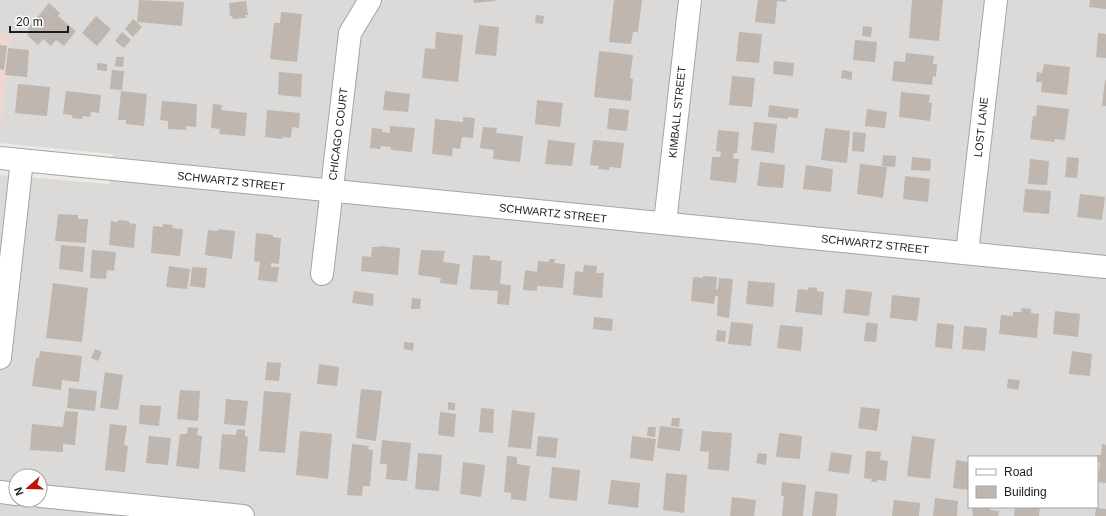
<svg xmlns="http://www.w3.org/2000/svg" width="1106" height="516" font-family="Arial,sans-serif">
	<rect width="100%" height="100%" fill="#edeae3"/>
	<path fill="#dbdad9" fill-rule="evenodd" d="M0,0H1106V516H0V175L110,184L113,154L0,143V132L11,36L0,34ZM969,457H1097V507H969ZM16,476H40V500H16Z"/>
	<path fill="#eed5d2" d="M0,34L11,36L0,132Z"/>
	<path fill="#beb6af" d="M139,0L184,2L182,26L137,22Z
		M473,0H495V1L474,3Z
		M614,0H642L638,32H633L631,44L609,42Z
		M758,0H786V2L777,1L775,24L755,22Z
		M912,0H943L939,41L909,38Z
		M1090,0H1106V9L1089,7Z
		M246,1L248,15H245L246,18L233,19L232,16H230L229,3Z
		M49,3L60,13L58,16L76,31L64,46L56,40L51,46L43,39L38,45L27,35L30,31L28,29Z
		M281,12L302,14L297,62L270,59L274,23H280Z
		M536,15L544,16L543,24L535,23Z
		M96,16L111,29L97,46L82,33Z
		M133,19L142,27L133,37L125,29Z
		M479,25L499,27L496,56L475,54Z
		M863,26L872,27L871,37L862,36Z
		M122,32L131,40L124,48L115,41Z
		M436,32L463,35L458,82L422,78L425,48L435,49Z
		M739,32L762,34L759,63L736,61Z
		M1098,33L1106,34V58L1096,57Z
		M855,40L877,42L875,62L853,60Z
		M0,45L7,46L4,70L0,69Z
		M8,48L29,50L27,77L5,75Z
		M599,51L633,55L630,78L633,79L631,101L594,97Z
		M906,53L934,56L933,64H937L936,77L933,76L932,85L892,81L894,61L905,62Z
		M116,57H124L123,67L115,66Z
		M774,61L794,63L793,76L773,74Z
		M97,63L107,64V71L97,70Z
		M1044,64L1070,67L1067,95L1041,92L1042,82H1036L1037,72L1042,73Z
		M112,70L124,71L122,90L110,89Z
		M842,70L852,72V80L841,78Z
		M279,72L302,74L301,97L278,95Z
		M732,76L755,78L752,107L729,105Z
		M1105,80H1106V106H1102Z
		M18,84L50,87L47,116L15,113Z
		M66,91L101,95L99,113L91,112L90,117L83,116L82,119L72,118V115L63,114Z
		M121,91L147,94L144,126L126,124V120H118Z
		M385,91L410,94L408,112L383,110Z
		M901,92L930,95L929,103H932L930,121L899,117Z
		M537,100L563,103L560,127L535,124Z
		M162,101L197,104L196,127L186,126V130L168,129V121L160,120Z
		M213,104L222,105L221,110L247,113L245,136L219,134L220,129L211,128Z
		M769,105L799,109L797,118L788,117V119L768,117Z
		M1037,105L1069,109L1065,140L1055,139L1054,142L1030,139L1033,116H1036Z
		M609,108L629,110L627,131L607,129Z
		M867,109L887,112L885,128L865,126Z
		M267,110L300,113L299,128L292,127L291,138L283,137L282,139L265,137Z
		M463,117L475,118L473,138L462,137L460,149L453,148L452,156L432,154L435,119L463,122Z
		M754,122L777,124L774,153L751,150Z
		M390,126L415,128L412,152L391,150V147L381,146L380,149L370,148L372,128L382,129V132L390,133Z
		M483,127L497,128L496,133L523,136L520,162L493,159L494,150L480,148Z
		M825,128L850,131L847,163L821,160Z
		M718,130L739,132L737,153H734L733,158L739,159L736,183L710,180L712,157H720L721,152L716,151Z
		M853,132L866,133L864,152L852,151Z
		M548,140L575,143L572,166L545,164Z
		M593,140L624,143L621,168L610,167L609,170L598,169L599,166L590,165Z
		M883,155L896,156L895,167L882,166Z
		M912,157L931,159L930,171L911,170Z
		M1067,157L1079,158L1077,178L1065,177Z
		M1030,159L1049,161L1047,185L1028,184Z
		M760,162L785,165L783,188L757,186Z
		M860,164L887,167L883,198L857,194Z
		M806,165L833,169L831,192L803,189Z
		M905,176L930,179L928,202L903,199Z
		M1025,189L1051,191L1049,214L1023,212Z
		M1080,194L1105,197L1102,220L1077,217Z
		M58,214L78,215V219H88L86,243L55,241Z
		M118,220L129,221V223L136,224L134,248L109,245L111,221L118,222Z
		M163,224L173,225L172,228L183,229L180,256L151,253L153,226L163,227Z
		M218,229L235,231L232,259L205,255L208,230L218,231Z
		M256,233L273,235V237L281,238L279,264L271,263V267H279L277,282L258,280L260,262L254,261Z
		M61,245L85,247L83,272L59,269Z
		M380,246L400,248L398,275L361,271L362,256L371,257L372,247H380Z
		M92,250L116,252L114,271L107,270L106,279L90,278Z
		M421,250L445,251L443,262L460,264L457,285L440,283L441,278L418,275Z
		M473,255L490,256V260L502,261L500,284L511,285L509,305L497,304L498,291L470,289Z
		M549,259H555L554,263L565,264L563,288L537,286V291L523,290L525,270L537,272L538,261L549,262Z
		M584,265L597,266L596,273H604L602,298L573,295L575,271L583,272Z
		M169,266L190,269L187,289L166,287Z
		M192,267L207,268L205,288L190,286Z
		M703,276L717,277L716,289H718L719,278L733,279L729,318L717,316L718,296H715L714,304L691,301L693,277L703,278Z
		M748,281L775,283L773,307L746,304Z
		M53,283L88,288L82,342L46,338Z
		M809,287L817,288V291L824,292L822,315L795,312L798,289L808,290Z
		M846,289L872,292L869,316L843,313Z
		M354,291L374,294L373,306L352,303Z
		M892,295L920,298L917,321L890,318Z
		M412,298L421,299L420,309H411Z
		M1022,308L1031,309V313L1039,314L1037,338L999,334L1001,315L1013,316V312H1021Z
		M1055,311L1080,314L1078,337L1053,334Z
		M594,317L613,319L612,331L593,329Z
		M731,322L753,324L751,346L728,344Z
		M866,322L878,324L876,342L864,341Z
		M937,323L954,325L952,349L935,347Z
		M780,325L803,327L801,351L777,348Z
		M964,326L987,328L985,351L962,349Z
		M717,330L726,331L725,342L716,341Z
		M404,342L414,343L413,351L404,349Z
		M95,349L102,352L98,361L91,358Z
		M40,351L82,356L79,382L62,380L61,390L32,386L36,358H39Z
		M1072,351L1092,354L1090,376L1069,374Z
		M267,362L281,363L279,381L265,380Z
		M319,364L339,367L337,386L317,384Z
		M105,372L123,375L118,410L100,408Z
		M1008,379L1020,380L1018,390L1007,388Z
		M69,388L97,391L95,411L67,408Z
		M361,389L382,391L376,441L356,438Z
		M180,390L200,391L198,421L177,419Z
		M264,391L291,393L285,453L259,451Z
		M226,399L248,401L245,426L224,424Z
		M448,402L455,403V410H448Z
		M140,405L161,406L159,426L139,424Z
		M861,407L880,409L877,431L858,428Z
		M481,408L494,409L493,433L479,432Z
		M512,410L535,413L531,449L508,447Z
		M65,411L78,412L75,445L63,444V452L30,450L32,424L63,427Z
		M440,412L456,414L454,437L438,435Z
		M672,418H680L679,427L671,426Z
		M110,424L127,426L124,445L128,446L125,472L105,470Z
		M660,426L683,429L680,451L657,448Z
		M188,427L198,428L197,435L202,436L199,469L176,466L180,434H187Z
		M648,427H656L655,437L647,436Z
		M237,429L245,430V436L248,437L245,472L219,469L222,434L236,435Z
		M300,431L332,434L328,479L296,475Z
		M702,431L732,433L729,471L708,469L709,452L700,451Z
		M779,433L802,436L800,459L776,457Z
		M149,436L171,438L168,465L146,463Z
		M538,436L558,438L556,458L536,456Z
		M632,436L656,439L653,461L630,458Z
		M912,436L935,439L930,479L907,476Z
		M382,440L411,443L407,481L386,479L387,464H380Z
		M352,444L369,446L368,449L373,450L370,486H363L362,496L347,495Z
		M1102,444L1106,445V483L1098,482L1100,462H1097V455H1101Z
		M866,451L881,452L880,460L888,461L886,481L877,480V482H871L872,479L864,478Z
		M831,452L852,455L849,474L828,471Z
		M418,453L442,455L439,491L415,489Z
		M758,453L767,454L766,465L756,463Z
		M507,456L517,457V464L530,466L526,501L511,499V493L504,492Z
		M956,460L969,462V490L953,488Z
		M463,462L485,465L481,497L460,494Z
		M552,467L580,470L577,501L549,498Z
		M666,473L687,475L684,513L663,510Z
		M611,480L640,483L638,508L608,504Z
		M782,482L806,485L803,516H782L784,496H781Z
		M815,491L838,494L836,516H812Z
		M732,497L756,500L754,516H730Z
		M935,498L958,501L957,516H933Z
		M894,500L920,503L919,516H892Z
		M972,507H990V510L999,511L998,516H973Z
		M1015,507H1040L1039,516H1014Z
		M1096,508L1106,509V516H1095Z"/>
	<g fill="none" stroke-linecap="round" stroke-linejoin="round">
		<defs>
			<path id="minor" d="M0,158L1106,267
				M665,223L690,0
				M967,253L996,0
				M322,274L350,33L370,0
				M0,358L22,160
				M0,492L16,494
				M40,496L243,516"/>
		</defs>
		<use href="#minor" stroke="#a4a4a4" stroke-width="24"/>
		<use href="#minor" stroke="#fff" stroke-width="22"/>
	</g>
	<g text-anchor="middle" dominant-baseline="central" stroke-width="3.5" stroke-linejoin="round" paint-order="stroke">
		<g font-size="11" fill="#1d1d1d" stroke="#fff">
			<text transform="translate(677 112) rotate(-84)">KIMBALL STREET</text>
			<text transform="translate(981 127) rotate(-84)">LOST LANE</text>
			<text transform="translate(338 134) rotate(-83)">CHICAGO COURT</text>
			<text transform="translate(231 181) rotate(6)">SCHWARTZ STREET</text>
			<text transform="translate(553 213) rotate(6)">SCHWARTZ STREET</text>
			<text transform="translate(875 244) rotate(6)">SCHWARTZ STREET</text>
		</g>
	</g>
	<rect x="968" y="456" width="130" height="52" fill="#ffffff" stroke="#a5a5a5"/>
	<rect x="976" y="469" width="20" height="6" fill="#ffffff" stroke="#a5a5a5"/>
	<text x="1004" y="476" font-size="12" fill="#1d1d1d">Road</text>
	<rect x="976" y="486" width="20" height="12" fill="#beb6af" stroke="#a5a5a5"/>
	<text x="1004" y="496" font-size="12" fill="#1d1d1d">Building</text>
	<g transform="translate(28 488) rotate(250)"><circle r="19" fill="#ffffff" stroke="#a5a5a5"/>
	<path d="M0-3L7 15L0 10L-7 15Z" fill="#c11208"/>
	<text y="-6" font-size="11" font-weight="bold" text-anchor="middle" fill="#1d1d1d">N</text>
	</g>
	<path d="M10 26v6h58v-6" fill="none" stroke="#1d1d1d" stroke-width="2"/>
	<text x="16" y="26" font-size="12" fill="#1d1d1d" stroke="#ffffff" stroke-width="3" paint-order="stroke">20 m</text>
</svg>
